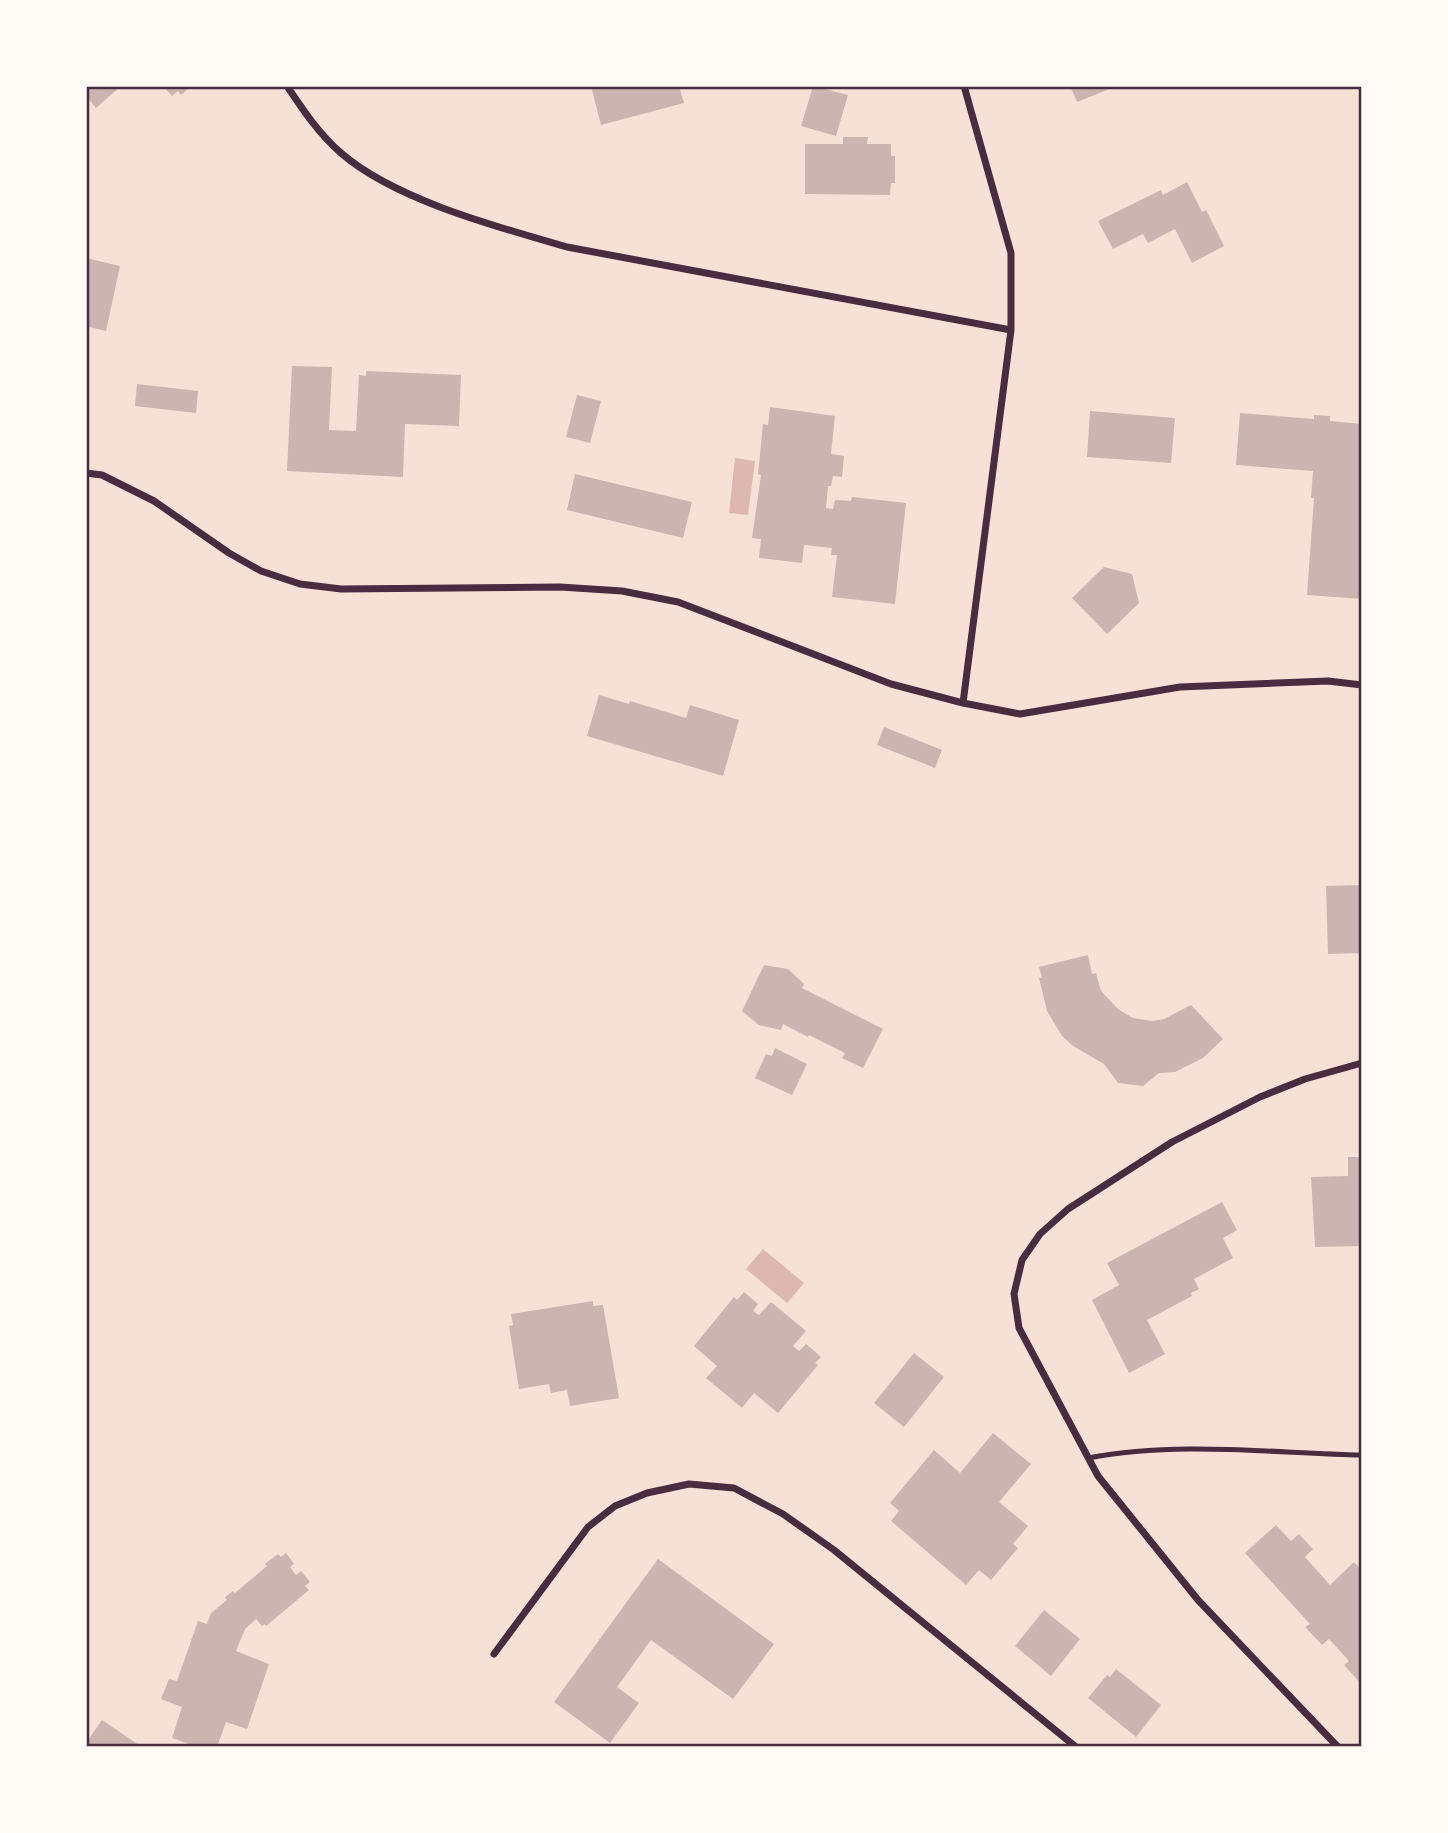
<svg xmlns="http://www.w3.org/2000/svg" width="1448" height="1833" font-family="Karla,sans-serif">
	<rect width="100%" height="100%" fill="#f7e1d7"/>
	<path fill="#dcb8b0" d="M735,458L755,461L748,515L729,513Z
		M763,1249L804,1283L787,1303L746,1269Z"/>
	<path fill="#ccb4b1" d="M86,86H121L96,108L86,96Z
		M163,86H191L181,95L178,91L172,96Z
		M591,86H679L684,103L601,125Z
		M813,86L848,95L836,136L801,126Z
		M1070,86H1117L1077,102Z
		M843,137H868L867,144H891V156H895V183H891L890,195L805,194V144H843Z
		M1187,182L1202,212L1206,210L1224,246L1192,263L1175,229L1148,243L1143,234L1113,249L1098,221L1161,190L1163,195Z
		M86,258L120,266L106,331L86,326Z
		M292,366L332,367L329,430L356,431L359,375L366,376V371L461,375L459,426L405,424L403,477L287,471Z
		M137,384L198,391L196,413L135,406Z
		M577,395L601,401L590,443L566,437Z
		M770,407L835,416L831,454L844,456L842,477L833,476L831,486H828L826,508L833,509L835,500L851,501L852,497L906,503L895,604L832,597L837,555H831L832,548L804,545L802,563L759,558L761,539L752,538L761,475L758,474L763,424L768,425Z
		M1090,411L1175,418L1171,463L1087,457Z
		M1240,413L1314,419V415L1330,416V421L1362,424V599L1307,595L1314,498H1311L1313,471L1236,465Z
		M575,474L692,502L683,538L567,510Z
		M1104,567L1132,574L1139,603L1107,634L1072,598Z
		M599,695L629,704L630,701L686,718L690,705L739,720L723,776L587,736Z
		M884,727L942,750L935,768L877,745Z
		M1362,885V953L1328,954L1326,886Z
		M1088,955L1092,974L1096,973L1101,991L1118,1009L1133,1018L1152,1021L1164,1019L1191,1005L1223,1039L1203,1058L1175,1072L1159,1073L1143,1086L1118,1083L1104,1064L1073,1046L1062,1036L1047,1011L1039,978H1042L1039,967Z
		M764,965L788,969L804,984L802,988L883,1029L863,1068L842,1058L845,1053L809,1035L808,1037L783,1024L781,1030L759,1025L742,1011Z
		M775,1048L807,1064L792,1095L755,1078L766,1054L772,1056Z
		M1348,1157H1362V1246L1315,1247L1311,1177L1348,1176Z
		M1222,1202L1237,1230L1223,1238L1233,1258L1194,1279L1199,1289L1191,1293L1192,1296L1147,1320L1165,1354L1129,1373L1092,1300L1119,1285L1107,1263Z
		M744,1292L758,1304L753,1311L759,1315L771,1302L806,1331L793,1346L799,1351L806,1344L821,1357L815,1363L818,1365L778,1413L754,1393L742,1408L706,1378L717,1366L694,1346L734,1297L737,1300Z
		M593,1301V1306L603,1305L619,1398L570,1406L567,1390L551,1393L549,1384L519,1389L509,1326L513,1325L511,1314Z
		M914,1353L944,1377L904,1427L874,1403Z
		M993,1433L1031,1464L999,1502L1028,1526L1013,1544L1018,1548L991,1580L979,1570L966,1585L891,1521L899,1511L890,1503L934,1450L960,1473Z
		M1276,1525L1291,1541L1299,1534L1313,1549L1305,1557L1330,1585L1354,1562L1362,1571V1685L1344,1665L1349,1661L1329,1639L1322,1645L1305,1627L1310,1624L1245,1553Z
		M286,1553L294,1564L290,1567L296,1575L301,1571L310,1582L305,1586L309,1590L266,1626L265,1624L262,1626L256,1619L245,1629L236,1651L269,1664L247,1729L226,1722L217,1747H198L172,1738L182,1707L161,1699L169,1679L177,1681L198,1621L207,1624L211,1613L227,1600L225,1597L233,1591L235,1593L267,1566L265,1564L278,1554L281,1557Z
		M658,1559L774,1644L733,1699L651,1640L617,1687L639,1703L610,1743L554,1702Z
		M1044,1610L1080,1639L1051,1676L1015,1646Z
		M1116,1669L1161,1705L1136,1737L1088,1698L1107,1675L1110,1677Z
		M102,1720L142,1747H86V1743Z"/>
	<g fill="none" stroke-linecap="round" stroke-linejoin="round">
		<path stroke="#4a2c40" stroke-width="5" d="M1088,1458C1178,1441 1271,1453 1362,1455"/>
		<path stroke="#4a2c40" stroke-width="7" d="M287,86C303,110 319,134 341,153C395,200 498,227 567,247L1011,330
			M86,473L102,475L154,501L229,553L261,571L300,584L341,589L560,587L622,591L678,602L891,684L963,703L1020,714L1180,687L1328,681L1362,685
			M963,703L1011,330V253L964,86
			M494,1654L588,1527L615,1506L647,1493L689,1484L734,1488L783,1514L834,1550L1076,1747
			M1338,1747L1198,1600L1098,1476L1019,1328L1014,1294L1022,1260L1040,1234L1068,1209L1172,1142L1260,1097L1305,1079L1362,1063"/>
	</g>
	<rect width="1448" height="1833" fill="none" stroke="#fffaf5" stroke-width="175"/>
	<rect x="88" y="88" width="1272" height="1657" fill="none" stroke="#4a2c40" stroke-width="2.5"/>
</svg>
